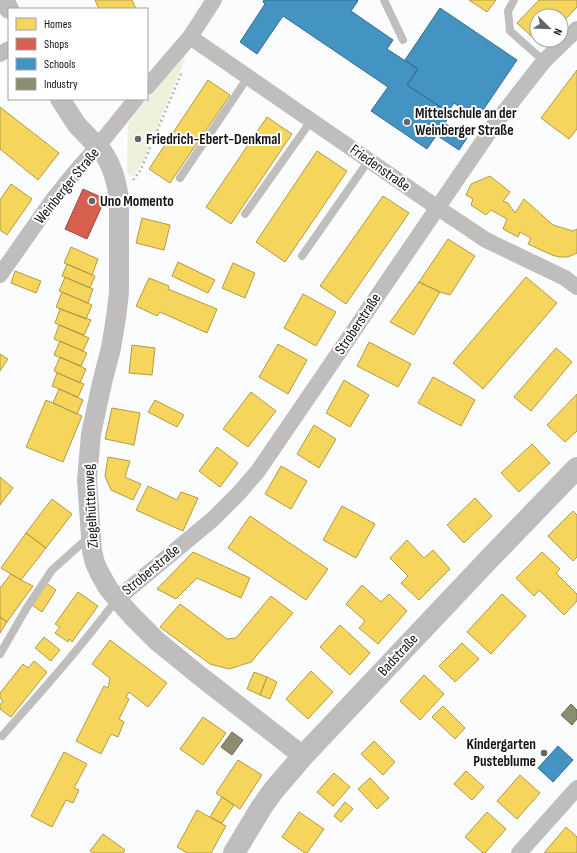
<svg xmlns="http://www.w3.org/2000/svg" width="577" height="853" font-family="'Sofia Sans Condensed',sans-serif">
	<rect width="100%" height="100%" fill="#fbfcfd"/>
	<path fill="#eef0db" d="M184,56L185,57L184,62L143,161L135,174L133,176C130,176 128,174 127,171L128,126L129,122L177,61Z"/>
	<path fill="#f6d55c" stroke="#b29b47" d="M95,0H132L136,9H99Z
		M469,0H496L487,12Z
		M539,0H577V7L561,24V16H537V40H546L541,45L517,23Z
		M577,70V129L569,139L541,118Z
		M208,80L230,95L170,183L149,169Z
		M0,107L59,153L38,180L0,149Z
		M267,117L292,134L231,224L206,207Z
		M317,151L347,171L285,262L256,242Z
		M490,176L510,192L503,201L508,203L515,213L524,199L553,225L573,231L577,229V253L568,257H559L552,255L528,244L531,238L520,232L518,237L503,229L507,219L491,210L486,215L471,205L473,199L466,195L471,184Z
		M11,184L32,199L7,235L0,230V200Z
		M383,196L409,213L346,304L320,286Z
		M142,218L170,225L164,250L136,243Z
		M448,239L475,256L450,295L440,292L419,282Z
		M71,247L98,259L92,275L64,263Z
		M178,262L215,280L208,293L172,276Z
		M233,263L255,273L245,298L222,288Z
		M67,264L95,276L90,288L62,276Z
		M15,271L41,281L36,293L11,283Z
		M65,277L93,289L88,303L59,291Z
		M526,277L557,303L483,389L453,363Z
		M149,278L169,286L168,289L217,309L207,333L160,312L157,316L136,306Z
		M419,282L440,292L414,335L390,322Z
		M62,292L92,305L86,319L56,307Z
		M303,294L336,312L316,346L284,328Z
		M60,309L91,320L84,335L55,323Z
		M59,325L89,338L83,351L54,339Z
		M60,341L87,353L81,366L54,355Z
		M369,342L411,364L398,387L357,366Z
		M278,344L307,360L288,394L259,377Z
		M132,345L155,348L152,375L129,373Z
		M556,348L572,362L531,411L514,397Z
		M0,354L8,359L0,371Z
		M60,357L86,369L80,383L54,371Z
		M57,373L84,384L78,397L52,386Z
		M433,377L475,400L461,426L418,403Z
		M344,380L369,395L350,427L326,413Z
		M59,389L83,400L77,414L53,403Z
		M251,392L276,411L248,447L223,429Z
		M577,394V431L565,442L547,425Z
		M46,400L82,416L63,462L26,447Z
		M155,400L184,415L177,427L148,412Z
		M112,408L140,413L134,445L105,439Z
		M314,425L336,439L319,468L297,454Z
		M532,444L550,463L519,492L501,473Z
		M217,447L238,463L220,487L199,471Z
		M108,457L130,461L125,477L141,484L133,500L111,490L105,476Z
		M281,466L307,481L291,509L265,494Z
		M0,477L13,488L0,505Z
		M148,486L177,500L181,492L198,498L183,531L136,510Z
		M475,498L492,516L464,543L447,525Z
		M52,499L72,514L46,548L26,533Z
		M342,506L375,524L356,558L323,540Z
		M573,511L577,515V557L573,561L548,536Z
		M250,516L328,569L306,600L228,548Z
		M26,533L46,548L21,580L1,568Z
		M407,540L424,558L433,550L450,569L419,600L401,583L408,576L390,558Z
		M193,552L250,578L241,598L197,578L176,599L157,589Z
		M542,552L560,569L556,573L577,594V601L564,615L539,590L534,596L516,578Z
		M11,574L21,580L33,586L7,622L0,617V588Z
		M46,583L56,590L42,612L32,605Z
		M362,585L381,602L389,594L407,611L378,644L359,628L365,621L346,604Z
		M78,592L98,606L72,642L69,639L68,642L55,633L60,627L55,624Z
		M502,594L526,616L491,654L467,632Z
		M271,596L293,613L251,662L229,669L210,664L160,627L180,604L227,639L236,638Z
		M0,617L7,622L0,633Z
		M340,625L370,653L350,675L320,647Z
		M44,637L60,650L51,661L35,648Z
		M110,640L167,683L148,707L129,692L126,697L129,699L119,719L124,722L118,737L111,734L101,754L76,741L104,686L108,688L110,678L92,664Z
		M462,643L479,659L455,682L439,666Z
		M34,661L47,672L11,717L0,709V705L3,701L0,698V693L23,664L28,668Z
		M311,671L333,692L308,719L286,699Z
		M254,672L267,677L260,695L247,689Z
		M424,675L444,694L420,720L400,701Z
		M267,677L277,682L270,699L260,695Z
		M443,706L465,728L455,739L432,717Z
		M203,717L226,733L203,765L180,749Z
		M374,741L395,762L383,775L361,754Z
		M64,752L87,764L74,788L79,790L73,803L66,800L52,827L31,816Z
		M238,760L262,775L240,809L216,793Z
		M466,771L484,787L472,800L454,784Z
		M334,773L350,787L333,806L317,792Z
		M520,775L540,793L517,819L497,801Z
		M370,778L389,798L377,809L358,789Z
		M222,797L234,805L222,823L210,817Z
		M345,802L353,809L341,822L334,816Z
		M197,810L226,826L211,853H187L177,847Z
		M299,812L324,829L307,853H305L282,837Z
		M487,812L506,829L485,853H483L465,837Z
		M566,827L577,837V853H544Z
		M103,834L125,850L123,853H93L90,851Z"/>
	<path fill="#d6604d" stroke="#9c4a3d" d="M83,189L105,199L87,239L65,229Z"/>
	<path fill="#4393c3" stroke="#356d8f" d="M264,0H357L358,1L351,11L393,40L387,49L418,69L407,85L451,114L427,149L371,111L388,87L283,16L257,54L240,42L265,4L263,2Z
		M440,8L517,60L477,119L454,103L448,112L407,85L418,69L405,60Z
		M446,124L467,138L459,150L438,136Z
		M558,746L573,760L553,782L538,768Z"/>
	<path fill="#8c8c6e" stroke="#686854" d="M571,704L577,710V719L572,725L561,715Z
		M232,732L243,740L232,755L221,747Z"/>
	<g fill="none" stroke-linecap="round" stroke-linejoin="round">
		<path stroke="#b8b7b7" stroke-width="2.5" stroke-dasharray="2 3" stroke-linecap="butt" d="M133,180L140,171L144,162L182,72"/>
		<path stroke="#bfbebd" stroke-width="8" d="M384,0L403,40
			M514,0L508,11L510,31L544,61
			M180,178L248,77
			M245,214L311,121
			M302,256L369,160
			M0,654L26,609L52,570L89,537
			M2,736C41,692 81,647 117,599"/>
		<path stroke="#bfbebd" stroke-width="16" d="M190,37L438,208L486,240L565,278L577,287
			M0,54L9,49
			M147,87L190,37L214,0
			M0,275L54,198L76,171L98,146L136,99
			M117,599L213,519L239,493L258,471L494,125L544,61L577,29
			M519,853L577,788"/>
		<path stroke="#bfbebd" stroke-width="20" d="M4,0L9,9
			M60,99L77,125L102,151C113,166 117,183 119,200V292L116,318L111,348L102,383L91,434L87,480L92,551L95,563L99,572L108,588L117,599L132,616L157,641L200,676L303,756"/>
		<path stroke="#bebdbc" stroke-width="22" d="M234,853L261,808L273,791L303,756L490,558L577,468"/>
	</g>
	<g fill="#666668" stroke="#fff" stroke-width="1.5">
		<circle cx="407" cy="122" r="4"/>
		<circle cx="138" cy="139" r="4"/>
		<circle cx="92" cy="201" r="4"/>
		<circle cx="544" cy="753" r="4"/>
	</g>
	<g text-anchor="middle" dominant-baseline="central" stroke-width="4" stroke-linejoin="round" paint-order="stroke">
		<g font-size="15" font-weight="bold" fill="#151517" stroke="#fff" text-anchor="start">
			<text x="415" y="113">Mittelschule an der<tspan x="415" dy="17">Weinberger Straße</tspan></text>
			<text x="146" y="139">Friedrich-Ebert-Denkmal</text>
			<text x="100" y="201">Uno Momento</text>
			<text x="536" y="744" text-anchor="end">Kindergarten<tspan x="536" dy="17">Pusteblume</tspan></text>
		</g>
		<g font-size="15" fill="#151517" stroke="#fff">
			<text transform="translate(380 168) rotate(35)">Friedenstraße</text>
			<text transform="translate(67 186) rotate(-51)">Weinberger Straße</text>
			<text transform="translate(358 324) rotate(-56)">Stroberstraße</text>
			<text transform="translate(91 506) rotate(-93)">Ziegelhüttenweg</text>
			<text transform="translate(151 570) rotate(-40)">Stroberstraße</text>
			<text transform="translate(398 655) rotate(-47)">Badstraße</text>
		</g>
	</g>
	<rect x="8" y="8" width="140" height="92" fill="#ffffff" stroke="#a1a1a2"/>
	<rect x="16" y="18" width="20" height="12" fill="#f6d55c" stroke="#a1a1a2"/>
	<text x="44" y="28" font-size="12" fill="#151517">Homes</text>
	<rect x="16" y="38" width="20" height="12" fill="#d6604d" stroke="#a1a1a2"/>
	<text x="44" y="48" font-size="12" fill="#151517">Shops</text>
	<rect x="16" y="58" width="20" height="12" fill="#4393c3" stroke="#a1a1a2"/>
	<text x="44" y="68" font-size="12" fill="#151517">Schools</text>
	<rect x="16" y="78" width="20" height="12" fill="#8c8c6e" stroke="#a1a1a2"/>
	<text x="44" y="88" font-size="12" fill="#151517">Industry</text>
	<g transform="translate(549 28) rotate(113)"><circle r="19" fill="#ffffff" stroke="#a1a1a2"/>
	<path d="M0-3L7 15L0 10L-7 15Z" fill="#666668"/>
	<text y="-6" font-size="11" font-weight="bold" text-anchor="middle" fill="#151517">N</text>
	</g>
</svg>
